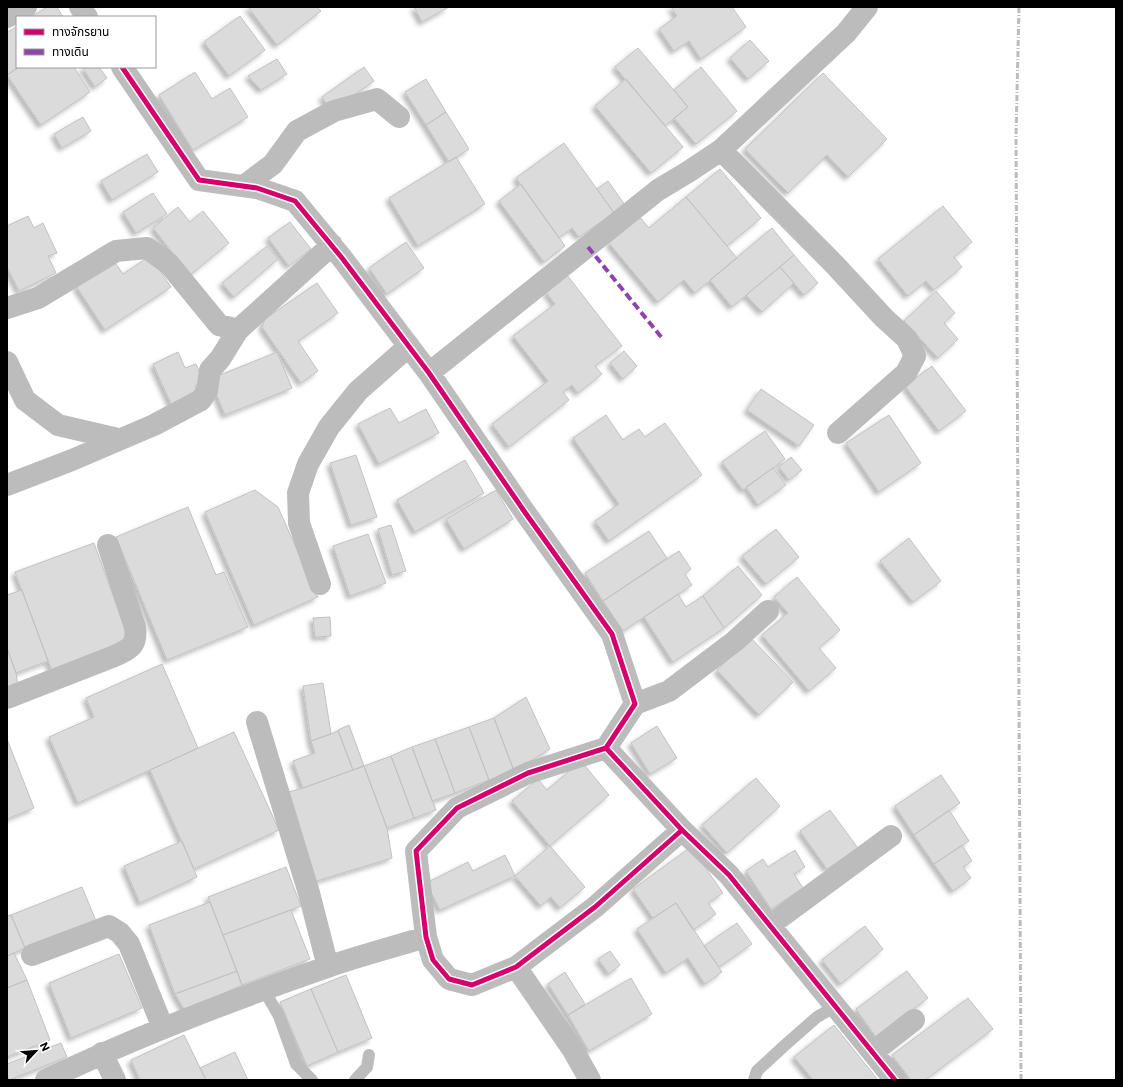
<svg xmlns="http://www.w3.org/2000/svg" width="1123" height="1087" font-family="Commissioner,'Noto Sans Thai',sans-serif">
	<defs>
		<filter id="shadow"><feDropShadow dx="-3.5" dy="3.5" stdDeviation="2" flood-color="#0004"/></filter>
	</defs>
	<rect width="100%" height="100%" fill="#fff"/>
	<path fill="#dbdbdb" stroke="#c2c2c2" filter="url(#shadow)" d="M47,7H57L63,17H31Z
		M248,7H317L321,11L277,45Z
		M414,7H449L422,22Z
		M671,7H732L746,27L701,59L689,41L674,51L659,29L677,16Z
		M240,16L265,50L229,76L204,42Z
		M17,26V67H19L7,75V33Z
		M750,40L769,61L748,79L730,58Z
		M638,48L688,107L665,126L615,67Z
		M277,59L287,74L261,90L248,76Z
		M19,67H74L90,92L41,125L7,75Z
		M82,67H99L107,78L95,87Z
		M364,67L374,81L331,111L322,97Z
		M701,67L737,111L696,144L674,118L688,107L674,90Z
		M195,72L212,99L230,88L248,117L193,150L159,95Z
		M823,73L887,139L848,177L827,155L788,193L745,149Z
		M426,79L446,112L426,125L405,92Z
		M626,79L683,147L651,173L595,106Z
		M446,112L469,149L449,162L426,125Z
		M83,117L91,131L62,148L54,134Z
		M564,143L614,213L579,237L572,228L559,238L516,178Z
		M147,154L158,172L112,200L101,181Z
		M456,157L485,204L418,246L389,198Z
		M720,169L761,218L727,246L686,197Z
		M608,181L625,205L614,213L597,189Z
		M521,184L565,246L544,262L499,201Z
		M153,193L167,214L136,233L123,212Z
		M686,197L737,258L695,293L684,280L658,302L609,243L640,217L649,228Z
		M943,206L972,242L954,257L962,267L934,290L926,281L908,296L878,259Z
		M178,207L190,222L203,211L229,243L190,275L153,228Z
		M28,216L34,228L43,223L57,253L48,256L56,273L19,291L7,267V226Z
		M290,222L311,249L289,266L268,238Z
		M772,228L794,255L732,307L710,280Z
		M406,242L424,268L387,294L369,268Z
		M267,246L278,259L234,297L222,283Z
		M794,255L818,283L804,295L780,267Z
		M150,256L171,287L105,330L76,286L114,261L123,274Z
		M780,267L794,283L762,312L746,295Z
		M567,275L622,346L595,366L602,374L578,393L572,385L563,392L569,400L509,447L492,424L548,381L513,336L555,304L546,292Z
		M317,283L338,313L298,341L318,371L301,383L262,327L265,319Z
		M936,291L955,313L944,323L958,339L938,358L904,321Z
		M624,351L637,366L623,379L610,363Z
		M178,352L185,368L196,364L204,382L195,386L198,394L172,406L153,364Z
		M277,352L292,388L225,415L210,379Z
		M932,366L966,411L939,431L905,386Z
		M761,389L814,425L799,446L747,410Z
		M390,408L399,423L426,409L439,433L379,464L358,424Z
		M606,415L623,440L639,429L645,437L665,423L702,475L609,541L595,521L619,504L573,438Z
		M889,415L921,463L879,492L846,443Z
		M765,431L785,459L743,490L722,462Z
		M356,455L377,517L351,525L330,463Z
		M791,457L802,470L789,480L779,467Z
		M465,460L484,493L415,532L397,500Z
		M773,468L786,485L758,505L746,487Z
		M255,490L278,507L318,597L254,625L205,512Z
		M496,490L513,519L464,549L446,519Z
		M188,507L216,575L224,572L248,627L167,660L116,537Z
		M391,525L406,571L392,575L378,529Z
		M776,529L799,557L766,584L742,556Z
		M649,531L667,558L603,601L585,573Z
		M368,534L386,583L350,596L333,546Z
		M909,538L941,581L913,602L880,561Z
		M94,543L130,642L52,671L15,572Z
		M679,551L691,569L685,574L692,585L623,631L603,601Z
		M738,566L762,595L724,628L703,596Z
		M797,577L840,630L819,648L836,668L809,691L762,635L788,613L774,597Z
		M22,590L48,661L16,673L7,648V595Z
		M678,594L686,607L703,596L724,628L673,662L644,617Z
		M330,617L331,636L315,637L313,618Z
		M751,638L793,682L759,715L717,670Z
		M7,648L16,673L18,686L7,690Z
		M162,664L198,748L78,803L49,737L94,717L86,698Z
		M323,683L331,734L311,741L303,686Z
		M526,697L550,749L514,771L494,718Z
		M494,718L514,771L489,780L469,727Z
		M349,725L364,766L353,770L338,730Z
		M657,726L677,758L650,774L631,743Z
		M469,727L489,780L455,793L435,739Z
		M338,731L353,770L303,788L293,761L315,753L311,741Z
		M234,732L279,830L194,869L150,770Z
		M7,739L34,808L7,819Z
		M435,739L455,793L432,801L412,747Z
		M412,747L436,810L414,818L391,756Z
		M391,756L414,818L387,828L364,766Z
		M581,761L609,795L550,846L512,801L538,779L547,790Z
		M364,766L387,828L392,858L313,882L285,793L303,788Z
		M941,775L960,803L914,835L895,806Z
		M756,778L780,806L727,853L702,825Z
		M830,810L858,848L827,869L800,831Z
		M949,810L969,841L934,864L914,835Z
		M182,841L197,877L140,903L124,866Z
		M962,845L972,861L963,867L971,878L953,891L934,864Z
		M550,846L585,887L560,908L551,897L541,906L515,876Z
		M691,847L723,893L708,903L716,914L693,930L676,903L653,918L633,889Z
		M795,850L805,867L794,874L803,888L771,909L746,871L763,859L768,867Z
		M505,855L515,876L440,910L426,883L468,862L473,871Z
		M286,867L301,906L223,935L208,897Z
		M82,887L96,921L25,948L11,915Z
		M210,902L237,971L175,994L149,925Z
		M676,903L722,972L705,984L688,958L666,973L637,929Z
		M291,910L310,959L242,985L223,935Z
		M11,915L25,948L7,956V916Z
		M737,923L752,944L719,967L704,946Z
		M865,926L883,949L841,984L822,960Z
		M610,951L620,965L609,974L598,959Z
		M14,953L27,980L7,988V956Z
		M119,954L142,1008L71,1038L49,983Z
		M237,971L242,985L185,1011L175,994Z
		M907,971L928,998L876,1037L856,1009Z
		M565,972L585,1004L568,1015L548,984Z
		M346,975L372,1038L338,1052L311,989Z
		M631,978L652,1014L589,1051L568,1015Z
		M27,980L50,1040L7,1057V988Z
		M311,989L338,1052L307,1066L280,1002Z
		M968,998L993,1029L925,1080H911L892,1055Z
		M834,1025L878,1080H813L794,1057Z
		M184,1035L206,1080H140L131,1060Z
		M61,1043L67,1057L9,1080L7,1074V1064Z
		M235,1052L248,1080H206L200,1068Z"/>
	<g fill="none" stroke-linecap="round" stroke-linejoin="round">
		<path stroke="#bcbcbc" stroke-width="12" d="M264,990L279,1016L296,1064L312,1080
			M355,1080L367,1067L369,1055
			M754,1080L757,1071L784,1046L817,1017L836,1006"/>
		<path stroke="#bcbcbc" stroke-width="22" d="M80,7L87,17
			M7,17L26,7
			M122,67L199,180L257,188L295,201L342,258L429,373L524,511L612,634L635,704L606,748L682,830L729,875L895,1080
			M721,150L834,264L884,318L907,339L915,356L906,373L838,433
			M244,186L273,164L297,131L334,111L377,99L399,117
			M7,308L38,298L116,251L147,248L169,264L219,325L238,330
			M7,362L25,400L58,425L118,439
			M429,373L658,190L688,172L721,150L846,33L867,7
			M7,485L72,460L154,425L201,400L207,391L210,370L220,359L238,330L332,245
			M320,584L299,523L298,493L308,464L329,427L358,391L409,346
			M7,698L112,657C128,650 138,647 135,627L108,545
			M635,704L669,691L735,641L768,611
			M257,722L309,893L328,967
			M606,748L528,773L457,808L416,851L426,937L433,960L449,979L472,985L516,967L595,907L682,830
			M770,925L891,836
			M32,955L109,926L120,933L129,944L163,1028
			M516,967L573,1050L590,1080
			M873,1052L914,1020
			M102,1053L115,1080
			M46,1080C137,1036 232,1000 327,967C359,956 393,947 426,937"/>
		<path stroke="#bcbcbc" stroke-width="3" stroke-dasharray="6 2 1 2" stroke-linecap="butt" d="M1019,7L1016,137L1021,1080"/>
		<path stroke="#8e44ad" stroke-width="4" stroke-dasharray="8 4" stroke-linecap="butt" d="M588,247L662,338"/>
		<defs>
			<path id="cycleway" d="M122,67L199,180L257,188L295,201L342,258L429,373L524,511L612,634L635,704L606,748L682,830L729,875L895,1080
				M606,748L528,773L457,808L416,851L426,937L433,960L449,979L472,985L516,967L595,907L682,830"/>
		</defs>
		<use href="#cycleway" stroke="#fff" stroke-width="8"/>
		<use href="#cycleway" stroke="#d6006c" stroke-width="5"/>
	</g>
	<rect width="1123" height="1087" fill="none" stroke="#000000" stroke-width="16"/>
	<rect x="16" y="16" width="140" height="52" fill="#ffffff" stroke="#999999"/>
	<rect x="24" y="29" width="20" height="6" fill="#d6006c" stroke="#999999"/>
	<text x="52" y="36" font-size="12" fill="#000000">ทางจักรยาน</text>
	<rect x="24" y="49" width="20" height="6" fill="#8e44ad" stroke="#999999"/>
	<text x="52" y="56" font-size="12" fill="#000000">ทางเดิน</text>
	<g transform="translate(36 1051) rotate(64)" stroke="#ffffff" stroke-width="3" paint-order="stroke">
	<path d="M0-3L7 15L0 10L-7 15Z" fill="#000000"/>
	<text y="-6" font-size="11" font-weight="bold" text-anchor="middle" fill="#000000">N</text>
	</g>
</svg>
